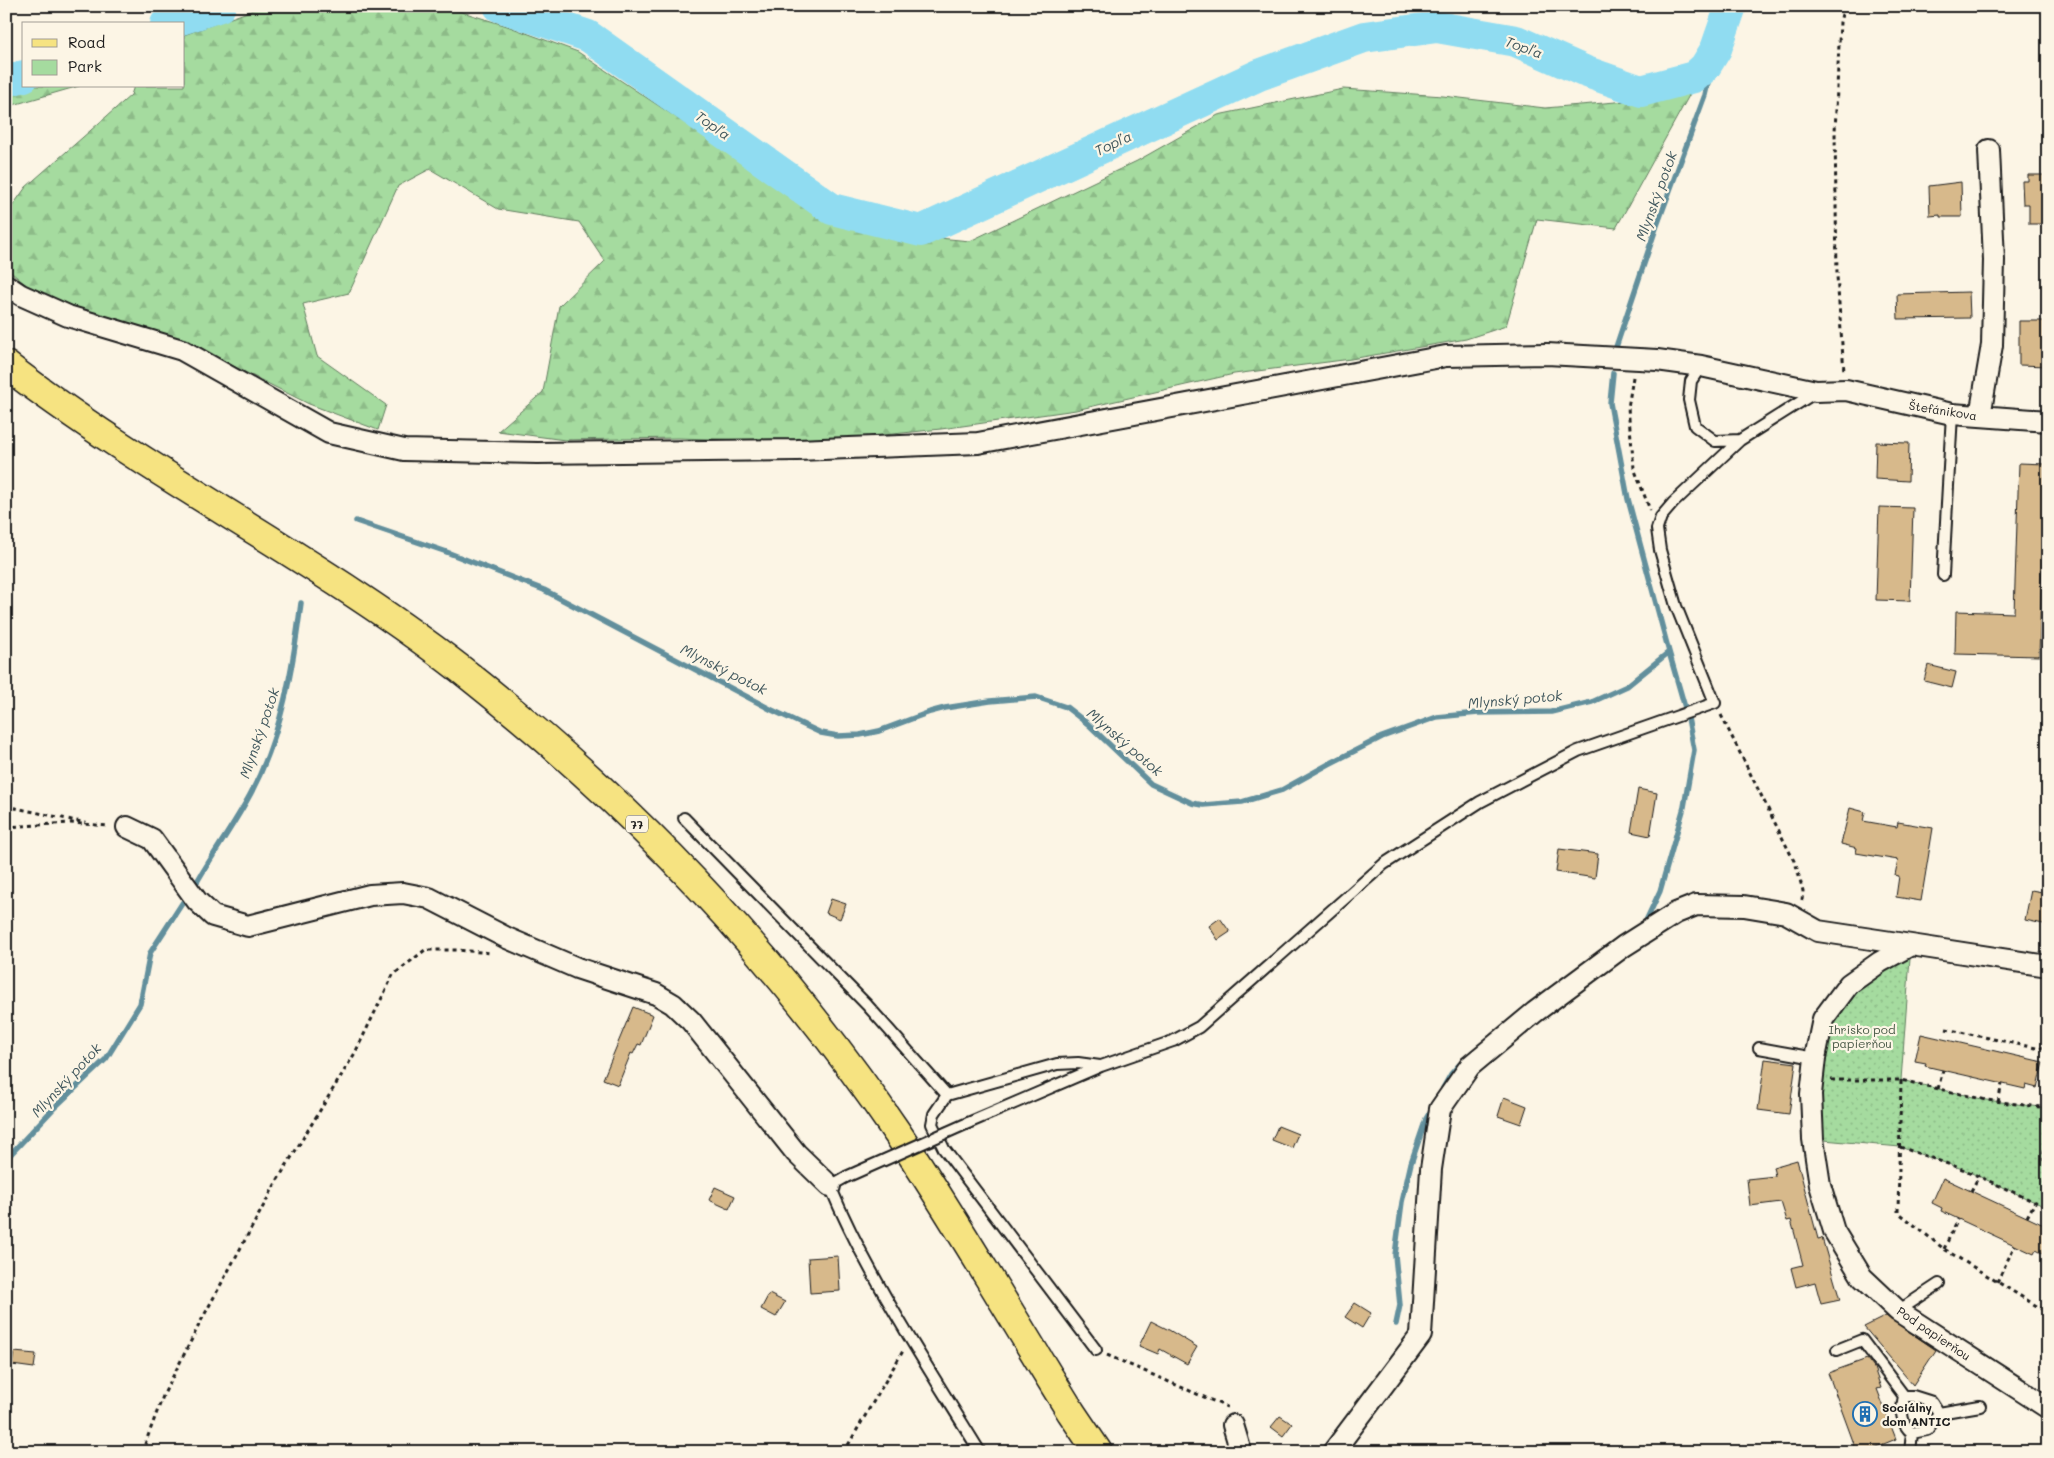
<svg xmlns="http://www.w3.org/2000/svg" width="2054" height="1458" font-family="Mali,sans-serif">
	<defs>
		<pattern id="green-dots" width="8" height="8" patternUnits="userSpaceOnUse" patternTransform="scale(1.25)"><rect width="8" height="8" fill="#a5db9f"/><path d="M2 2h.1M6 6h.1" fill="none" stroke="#8dbb88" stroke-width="1.8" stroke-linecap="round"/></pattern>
		<pattern id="forest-firs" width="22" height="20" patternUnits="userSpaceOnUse" patternTransform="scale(1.25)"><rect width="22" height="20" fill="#a5db9f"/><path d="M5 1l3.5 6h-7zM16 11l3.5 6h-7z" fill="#8dbb88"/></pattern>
	</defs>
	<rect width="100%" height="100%" fill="#fcf5e5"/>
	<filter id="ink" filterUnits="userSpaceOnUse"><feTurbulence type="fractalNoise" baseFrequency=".02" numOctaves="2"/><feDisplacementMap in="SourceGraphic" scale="10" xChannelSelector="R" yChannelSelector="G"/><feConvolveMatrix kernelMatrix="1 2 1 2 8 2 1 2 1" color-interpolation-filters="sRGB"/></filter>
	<g filter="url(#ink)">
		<path fill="url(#green-dots)" stroke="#607c5e" d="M1911,945L1901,1080L1986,1100L2048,1108V1208L1965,1170L1900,1147L1813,1139L1823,1019Z"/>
		<path fill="url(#forest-firs)" stroke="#607c5e" d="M264,6H443L507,26L578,52L746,164L877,232L970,241L1137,161L1218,115L1343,89L1443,96L1545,108L1651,99L1697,81L1616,228L1537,219L1506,326L1466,339L1351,359L1234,374L1076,410L941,429L816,442L678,438L565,440L498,431L543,392L559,306L605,261L579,222L498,209L430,169L398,186L349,293L303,304L317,356L386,405L378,430L309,404L225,362L129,326L44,300L6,268V215L26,187L131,95L134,86H184V35Z
			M24,85V86H79L6,107V91Z"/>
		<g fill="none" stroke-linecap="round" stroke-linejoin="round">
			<path stroke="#628f9c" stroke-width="5.5" d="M1615,350L1656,228L1705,95L1716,49
				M356,521L444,551L544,590L772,710L821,733L838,736L860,735L879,731L930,712L945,708L990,701L1036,697L1066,707L1088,724L1151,784L1192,803L1203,805L1242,802L1282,790L1329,764L1382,737L1437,717L1478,713L1551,712L1592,702L1627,686L1669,652L1628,499L1610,403L1613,373
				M194,887C212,855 234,825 251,793C282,734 293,667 301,603
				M1644,925L1660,891L1684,807L1694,750L1688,718L1669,652
				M1443,1088L1451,1074L1459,1065
				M6,1159L53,1109L106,1059L140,1004L150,953L183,902
				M1396,1324L1400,1305L1395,1255L1402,1202L1411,1163L1426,1119L1433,1107"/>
			<path stroke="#90dcf1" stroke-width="32" d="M499,6L588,36L832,209L921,231L1259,75L1364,37L1437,27L1516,41L1584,71L1641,91L1694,77L1705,67L1716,49L1731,6
				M166,24L220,6
				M6,81L24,76"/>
		</g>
		<path fill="#d7b98b" stroke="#1c1c1c" d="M2028,175H2048V224H2029V204H2023L2022,181H2028Z
			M1961,182L1962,217H1940V215L1930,216L1929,186Z
			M1969,292L1970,318L1898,319L1897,294Z
			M2019,321H2048V366L2019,365Z
			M1876,442L1909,443L1908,481L1875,479Z
			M2019,463L2045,464L2039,656L1955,654L1956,611L2014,613Z
			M1879,507L1913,508L1910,601L1876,600Z
			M1928,665L1956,672L1952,688L1924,681Z
			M1638,789L1657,793L1650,836L1631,832Z
			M1850,808L1865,812L1863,821L1897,827L1898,822L1933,828L1921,901L1896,897L1899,876L1895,875L1898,860L1856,853L1857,848L1841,844Z
			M1559,849L1598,854L1595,878L1556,872Z
			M2031,890L2048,893V925L2025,920Z
			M831,899L846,904L840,919L826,913Z
			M1220,918L1230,932L1218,940L1209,926Z
			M633,1007L653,1015L641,1045L638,1044L633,1054L631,1053L618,1085L603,1079Z
			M1921,1034L2043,1062L2037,1088L2026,1085L2025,1089L1925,1066L1926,1063L1915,1061Z
			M1765,1059L1796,1063L1789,1114L1758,1110Z
			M1504,1097L1527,1106L1521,1124L1498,1116Z
			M1278,1126L1298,1134L1292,1148L1272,1140Z
			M1797,1160L1818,1239L1822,1238L1840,1300L1821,1304L1815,1282L1796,1287L1791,1268L1803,1265L1791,1220L1787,1221L1781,1202L1750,1206L1747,1179L1775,1176L1773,1167Z
			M1943,1178L2048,1227V1256L2036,1250L2034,1254L1941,1211L1942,1208L1932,1203Z
			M715,1187L735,1196L729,1209L709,1200Z
			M838,1256L840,1291L810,1293L808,1258Z
			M769,1294L785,1302L776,1317L761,1309Z
			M1355,1303L1371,1313L1362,1328L1345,1317Z
			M1886,1316L1936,1350L1913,1385L1864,1327Z
			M1151,1321L1169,1330L1197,1347L1187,1364L1160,1349L1158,1354L1139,1346Z
			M14,1352L36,1354L34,1368L12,1365Z
			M1867,1359L1874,1368L1881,1388L1877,1389L1896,1439L1864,1452H1857L1828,1373Z
			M1280,1416L1292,1424L1283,1436L1271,1427Z"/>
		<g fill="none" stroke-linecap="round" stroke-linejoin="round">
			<defs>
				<path id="service" d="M1701,366L1691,381L1689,400L1695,426L1715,441L1740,440
					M1943,575L1952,414
					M684,818L867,1005L947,1095
					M1759,1048L1815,1058
					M968,1123L1101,1066L1173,1041L1199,1027L1384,864L1480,802L1578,751L1715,703L1676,606L1660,550L1657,529L1661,517L1673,503L1740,440L1816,392
					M846,1177L830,1186C868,1277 928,1367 980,1452
					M1898,1311L1939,1284
					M1096,1350L944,1149L932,1124L934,1114L947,1095L1057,1064L1078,1063L1100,1066
					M1837,1350L1862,1340L1904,1396H1913L1932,1402L1939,1413L1980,1406
					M1904,1396C1901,1411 1900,1423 1912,1433L1927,1430L1939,1413
					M1910,1452L1912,1433"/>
				<path id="minor" d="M6,285L21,295L68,316L182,350L329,433L404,450L537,453L797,450L978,443L1446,356L1547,354L1657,360L1701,366L1816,391L1846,390L1952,414L2048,421
					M1980,416L1992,345L1994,260L1989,150
					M127,827L152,839L197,901L213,916L248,926L370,895L403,893L429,898L507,938L577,968L656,994L673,1004L691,1021L796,1153L830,1186
					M2048,966L1911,945L1880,962L1849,984L1823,1019L1815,1058L1811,1094L1813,1139L1820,1185L1834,1231L1862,1277L1898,1311L2048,1408
					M1233,1425L1241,1452
					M1333,1452L1421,1335L1431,1169L1440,1109L1470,1066L1535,1012L1624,946L1676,913L1696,905L1744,906L1786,913L1818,931L1911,945"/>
				<path id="primary" d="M6,365C155,480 326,562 473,679C637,809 781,962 898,1134C959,1225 1013,1319 1071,1412L1098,1452"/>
			</defs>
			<use href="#service" stroke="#1c1c1c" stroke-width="14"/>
			<use href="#minor" stroke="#1c1c1c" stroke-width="24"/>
			<use href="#primary" stroke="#1c1c1c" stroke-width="31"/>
			<path stroke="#1c1c1c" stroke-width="3" stroke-dasharray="4 4" stroke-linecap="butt" d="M1844,6L1840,22L1835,132L1837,276L1844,372
				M1633,377L1628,408L1634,468L1650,510
				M1721,715L1796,865L1803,891L1802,900
				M6,806L86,823
				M6,827L71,823L108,826
				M1946,1029L2036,1048L2048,1047
				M1831,1080H1901L1986,1100L2048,1108
				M1901,1080L1898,1212L1944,1249L2048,1313
				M1938,1089L1943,1070
				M1998,1102L2002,1084
				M2048,1142C2042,1152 2041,1161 2048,1171
				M1900,1147L1965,1170L2048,1208
				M1971,1191L1979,1176
				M2027,1217L2035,1202
				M1944,1249L1958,1219
				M1997,1282L2015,1245
				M1107,1355L1227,1407
				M142,1452L163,1396L201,1321L277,1181L355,1053L393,975L425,950H457L492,953
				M844,1452L903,1351"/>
			<use href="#service" stroke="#fcf5e5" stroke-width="10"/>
			<use href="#minor" stroke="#fcf5e5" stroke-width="20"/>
			<use href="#primary" stroke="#f6e381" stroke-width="28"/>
			<defs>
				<path id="service-bridge" d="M846,1177L968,1123"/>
			</defs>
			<use href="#service-bridge" stroke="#1c1c1c" stroke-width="14" stroke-linecap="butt"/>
			<use href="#service-bridge" stroke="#fcf5e5" stroke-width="10"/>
		</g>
	</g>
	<defs>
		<symbol id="building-ring" viewBox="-11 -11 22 22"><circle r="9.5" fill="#fcf5e5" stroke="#1f6fb2" stroke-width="1.5"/><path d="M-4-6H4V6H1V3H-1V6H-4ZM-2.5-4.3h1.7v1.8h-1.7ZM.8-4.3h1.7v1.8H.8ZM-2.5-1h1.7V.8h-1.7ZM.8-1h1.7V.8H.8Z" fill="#1f6fb2"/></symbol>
	</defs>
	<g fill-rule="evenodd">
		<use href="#building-ring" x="1851" y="1400" width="28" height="28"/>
	</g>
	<g text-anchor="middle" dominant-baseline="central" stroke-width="4.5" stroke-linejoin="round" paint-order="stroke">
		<rect fill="#fcf5e5" stroke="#5f5d58" stroke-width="1" x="626" y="815.5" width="22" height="17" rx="4"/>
		<g font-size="11" font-weight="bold" fill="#1c1c1c">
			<text x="637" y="824">77</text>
		</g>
		<g font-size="12" fill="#1c1c1c" stroke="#fcf5e5">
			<text transform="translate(1943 410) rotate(9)">Štefánikova</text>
			<text transform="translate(1934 1333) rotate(34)">Pod papierňou</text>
		</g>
		<g font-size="12" fill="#455543" stroke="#fcf5e5">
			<text x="1862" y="1029">Ihrisko pod<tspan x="1862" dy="14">papierňou</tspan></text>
		</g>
		<g font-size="12" font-weight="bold" fill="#1c1c1c" stroke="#fcf5e5" text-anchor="start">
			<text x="1882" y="1407">Sociálny<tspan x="1882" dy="14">dom ANTIC</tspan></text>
		</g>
		<g font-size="14" font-style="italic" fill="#3f565c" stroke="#fcf5e5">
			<text transform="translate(1524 47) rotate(20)">Topľa</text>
			<text transform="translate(713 125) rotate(35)">Topľa</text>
			<text transform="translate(1113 143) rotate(-25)">Topľa</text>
			<text transform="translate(1656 196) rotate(-70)">Mlynský potok</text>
			<text transform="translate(724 669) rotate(27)">Mlynský potok</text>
			<text transform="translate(1515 699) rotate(-5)">Mlynský potok</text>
			<text transform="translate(259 733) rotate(-71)">Mlynský potok</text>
			<text transform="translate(1125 742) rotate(41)">Mlynský potok</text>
			<text transform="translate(66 1080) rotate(-47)">Mlynský potok</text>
		</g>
	</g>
	<rect width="2054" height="1458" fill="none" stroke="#fcf5e5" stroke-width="25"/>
	<rect x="12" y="12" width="2029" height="1433" fill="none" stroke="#1c1c1c" stroke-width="2" filter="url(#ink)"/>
	<rect x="22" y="22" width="162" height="65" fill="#fcf5e5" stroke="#a29e95"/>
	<rect x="32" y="39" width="25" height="8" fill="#f6e381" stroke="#a29e95"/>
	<text x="68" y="48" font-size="15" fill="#1c1c1c">Road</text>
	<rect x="32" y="60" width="25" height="15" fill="#a5db9f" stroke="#a29e95"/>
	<text x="68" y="72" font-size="15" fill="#1c1c1c">Park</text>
</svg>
